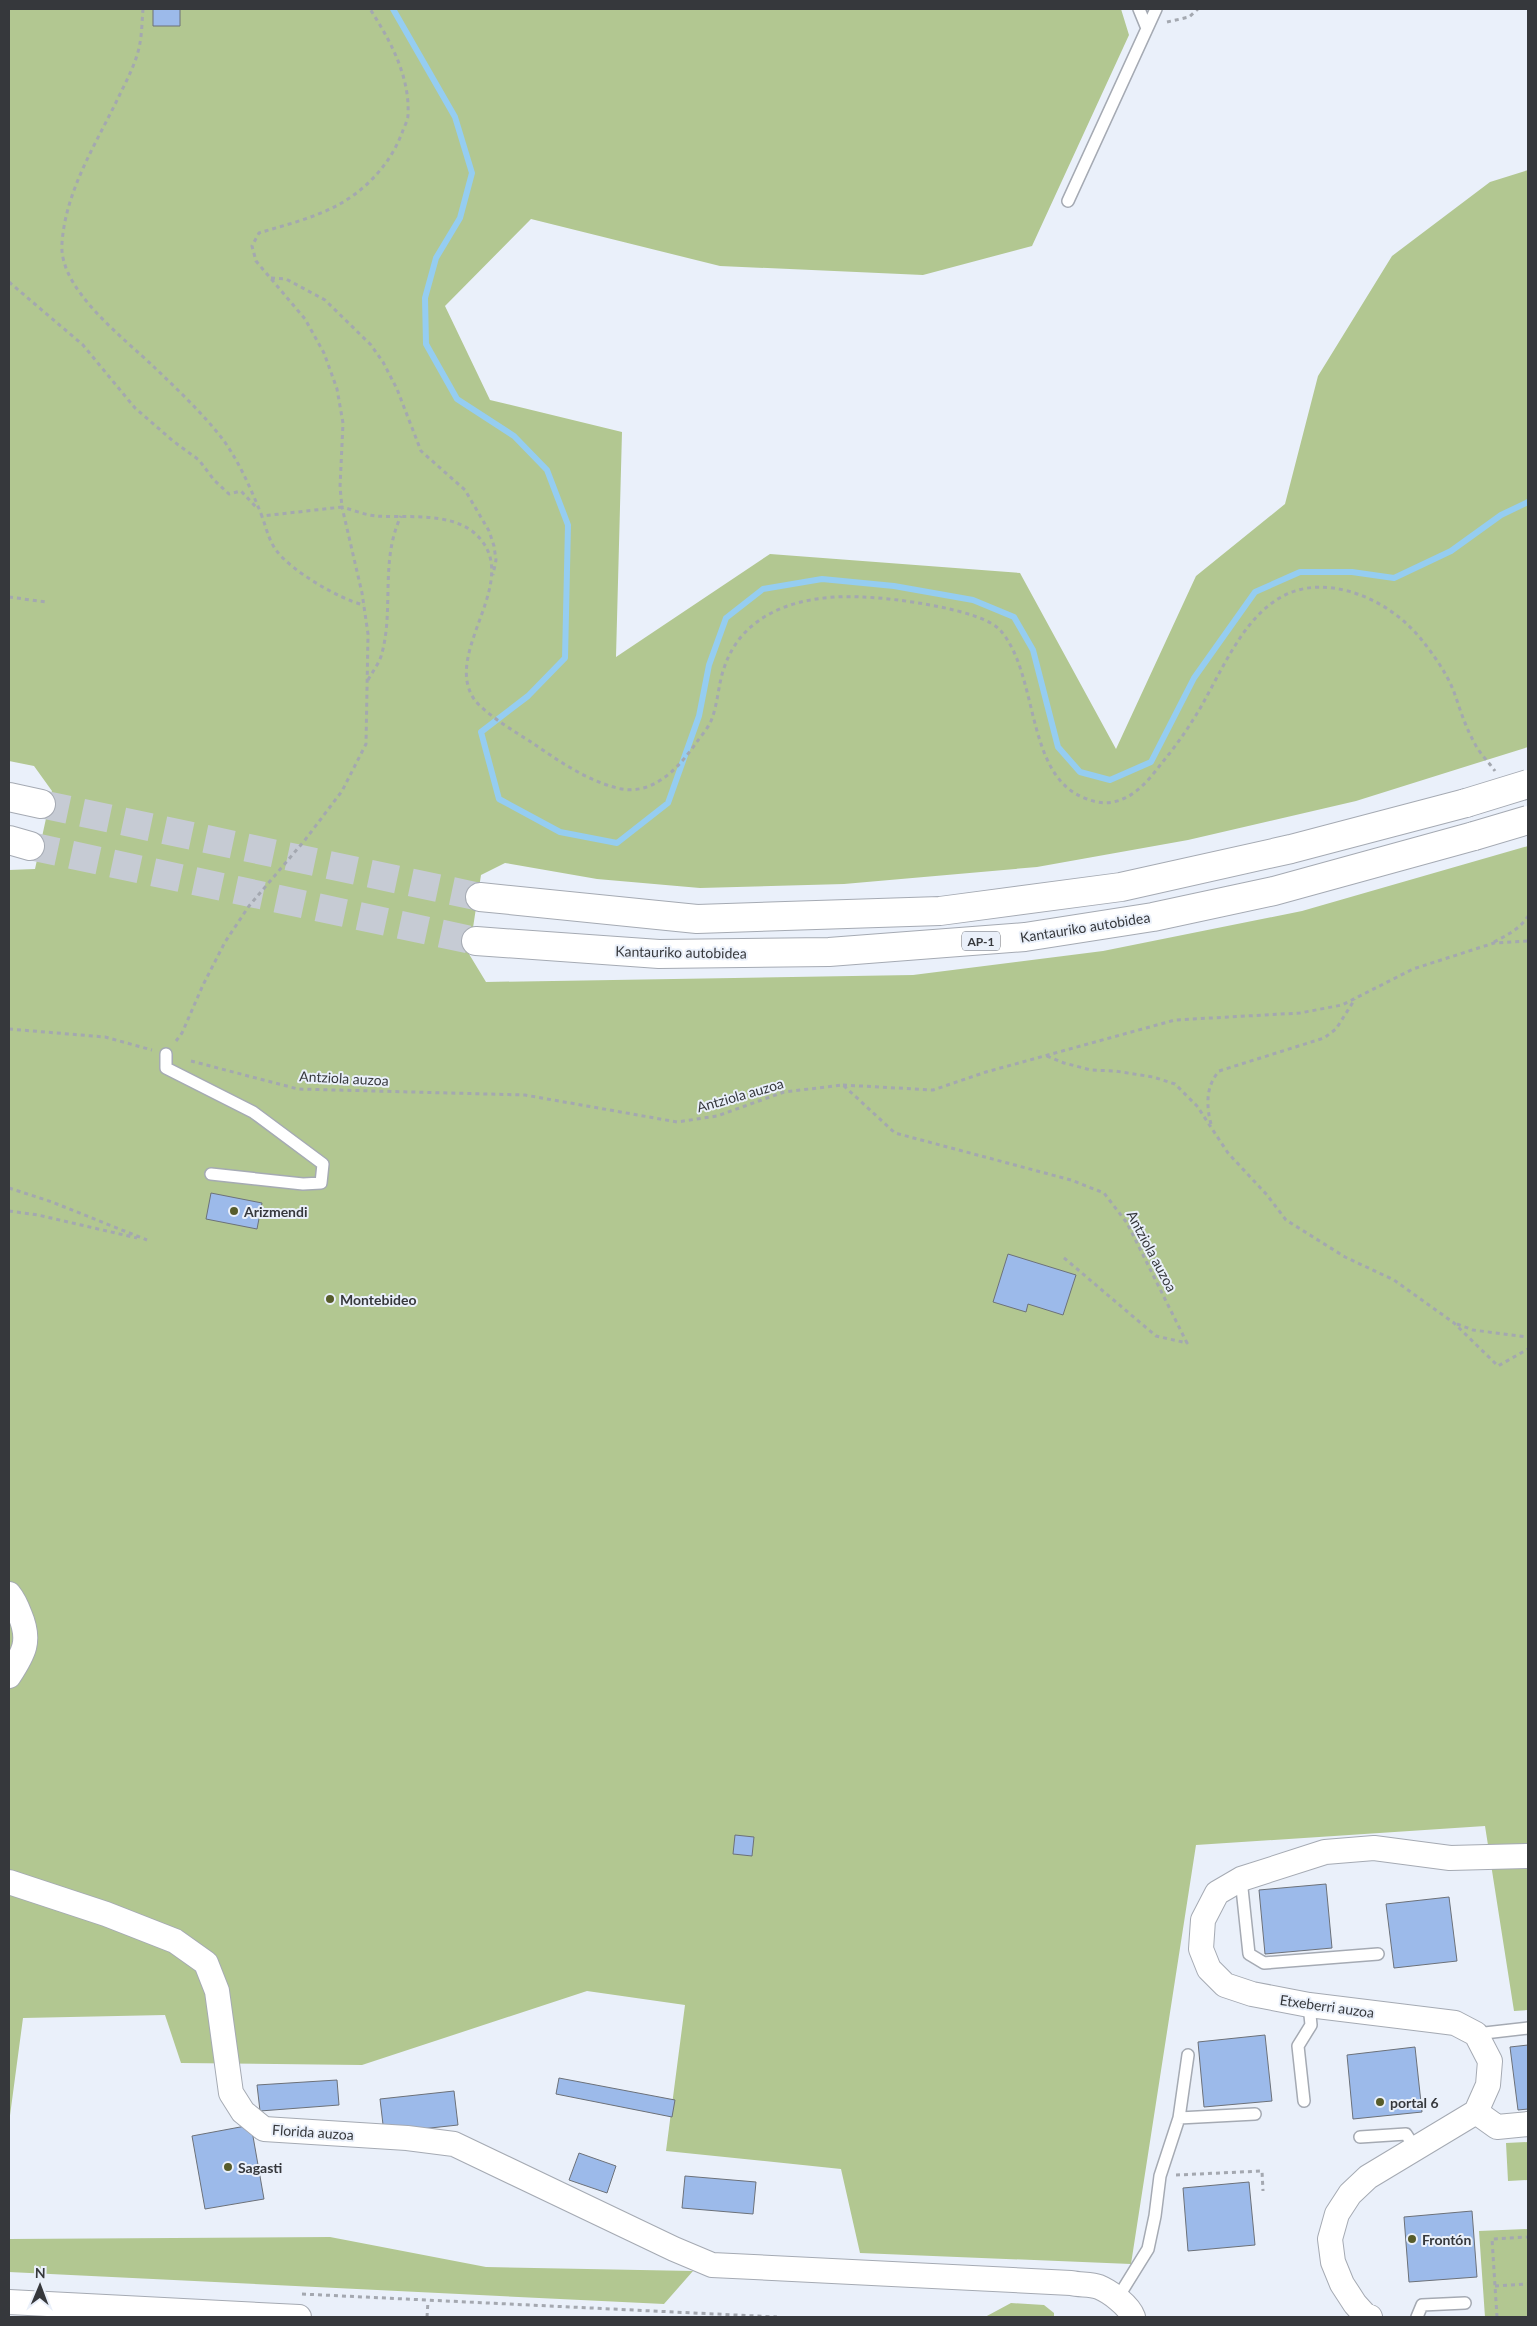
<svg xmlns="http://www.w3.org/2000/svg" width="1537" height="2326" font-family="Lato,sans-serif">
	<rect width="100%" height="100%" fill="#eaf0fa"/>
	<path fill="#b2c791" d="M9,9H1121L1129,35L1032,246L923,275L720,266L531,219L445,306L490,400L622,432L616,657L770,554L1020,573L1116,749L1196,576L1285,504L1318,376L1392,256L1490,182L1528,170V747L1356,801L1188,840L1037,867L844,884L700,888L597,879L505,863L481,875L469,954L486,982L913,975L1103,951L1302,911L1528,846V2010L1514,2011L1485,1826L1196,1845L1131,2264L860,2253L841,2169L666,2151L685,2005L587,1991L362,2065L181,2063L165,2015L23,2018L9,2123V870L35,869L52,791L34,766L9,761Z
		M1528,2142V2180L1508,2181L1506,2143Z
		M1528,2229V2317H1485L1479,2231Z
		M330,2237L486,2267L693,2271L664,2304L9,2272V2239Z
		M1011,2303L1044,2305L1054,2313V2317H985Z"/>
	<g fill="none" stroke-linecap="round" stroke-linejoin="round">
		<path stroke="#95cdf1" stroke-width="6" d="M393,9L455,117L472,173L460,218L436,258L425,298L426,344L457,399L514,436L547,470L568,525L565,658L528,696L481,732L499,799L560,832L617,843L668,803L699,716L709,665L726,618L763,589L822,579L894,586L973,600L1014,617L1033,650L1058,747L1080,772L1110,780L1151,762L1194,678L1255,592L1300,572H1352L1394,578L1451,551L1501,515L1528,502"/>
	</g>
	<path fill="#9cbaea" stroke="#6c7179" d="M153,9H180V26H153Z
		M211,1193L262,1203L257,1229L206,1219Z
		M1008,1254L1076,1275L1063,1315L1028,1304L1026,1312L993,1302Z
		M735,1835L754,1837L752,1856L733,1854Z
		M1326,1884L1332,1948L1265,1954L1259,1890Z
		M1449,1897L1457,1961L1394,1968L1386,1904Z
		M1265,2035L1272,2101L1204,2107L1198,2042Z
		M1528,2045V2109L1518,2110L1510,2047Z
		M1415,2047L1422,2112L1353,2119L1347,2055Z
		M559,2078L675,2100L672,2117L556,2094Z
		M337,2080L339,2105L260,2111L257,2085Z
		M454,2091L458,2125L384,2133L380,2099Z
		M251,2125L264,2199L205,2209L192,2136Z
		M579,2153L616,2166L607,2193L569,2180Z
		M685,2176L756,2182L753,2214L682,2208Z
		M1249,2182L1255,2245L1188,2251L1183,2188Z
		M1472,2211L1477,2277L1409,2282L1404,2217Z"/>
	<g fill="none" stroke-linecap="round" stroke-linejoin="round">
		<path stroke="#c6cbd4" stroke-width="28" stroke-dasharray="28 14" stroke-linecap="butt" d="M41,804L480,897
			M30,846L476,941"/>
		<defs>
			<path id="lane" d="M1139,9L1146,26
				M1068,201L1156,9
				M166,1054V1068L253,1112L323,1164L321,1183L303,1184L211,1174
				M1241,1879L1249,1954L1264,1963L1378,1954
				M1476,2034L1528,2028
				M1304,2101L1298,2046L1311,2025L1309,2005
				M1179,2118L1255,2114
				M1360,2137L1406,2134L1415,2148
				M1117,2299L1148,2249L1155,2216L1160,2176L1179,2118L1188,2055
				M1417,2317L1422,2305L1465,2303"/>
			<path id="street" d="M9,1594C14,1600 17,1607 20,1615C31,1641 24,1653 9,1676
				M9,1882L106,1914L175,1941L206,1963L217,1991L231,2093L243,2112L264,2129L407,2138L454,2144L674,2249L712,2265L1071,2283C1080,2285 1091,2284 1099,2287C1111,2292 1129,2306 1133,2317
				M1476,2112L1497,2127L1528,2124
				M9,2302L299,2317
				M1370,2317L1365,2315L1355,2304L1342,2284L1333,2262L1330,2239L1337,2214L1350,2194L1368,2177L1476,2112L1488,2085L1490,2061L1476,2034L1455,2023L1309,2005L1252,1994L1225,1985L1209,1969L1201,1949L1203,1920L1217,1893L1241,1879L1325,1852L1374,1848L1450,1858L1528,1856"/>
			<path id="highway" d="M9,797L41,804
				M9,840L30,846
				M480,897L697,919L940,911L1121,887L1291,849L1466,803
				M476,941L659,954L829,952L1025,937L1153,917L1274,891L1474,836"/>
		</defs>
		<use href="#lane" stroke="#a5aab3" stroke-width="14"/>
		<use href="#street" stroke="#a5aab3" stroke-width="26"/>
		<use href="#highway" stroke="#a5aab3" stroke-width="30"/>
		<path stroke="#a4a8b0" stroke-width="3" stroke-dasharray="4 4" stroke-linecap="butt" d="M143,9C142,20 142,32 140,43C137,60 129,76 121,92C98,141 66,188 62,243C58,289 124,338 154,367C176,388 198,409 217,432C237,456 250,487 262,516L342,507L340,487L343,423L337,389L324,353L305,319L256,261L252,246L259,233C285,225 314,218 338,205C367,189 390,164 402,133C404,127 408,120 408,115C410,76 390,40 370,9
			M1167,22L1189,17L1198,9
			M271,278L286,279L325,300L371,345L383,362L397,389L421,451L465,490L489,531L494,546L496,560L493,575
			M9,282L83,345L135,408L173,441L199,460L214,480L229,494L241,491L256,507
			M261,514C266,526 268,539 276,550C291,571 339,599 364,605
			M9,597L46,602
			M368,680C373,671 380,662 382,653C394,608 380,560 401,516
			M1494,942C1507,935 1520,929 1528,916
			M9,1029L105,1037L152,1050
			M176,1041L182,1033L203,985L225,942L249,906L305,840L342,791L366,744L368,634L362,593L342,507C353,510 365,515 376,516C406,518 446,512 472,531C529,576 441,650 474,699C484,713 515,732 531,742C557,760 586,780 617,788C652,797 678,769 696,743C701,736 708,728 711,721C718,704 718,685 724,668C744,608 807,594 863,597C893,598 981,609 1000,630C1040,675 1024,777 1087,799C1095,802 1104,804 1113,802C1134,798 1149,780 1161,764C1176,746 1190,726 1202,705C1235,646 1264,569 1348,591C1377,599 1402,616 1421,639C1434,655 1447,674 1454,692C1460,709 1465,726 1474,742C1479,753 1488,761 1495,771
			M1047,1056L1064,1063L1091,1070L1115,1071L1153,1077L1175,1084L1197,1106L1228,1153L1267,1195L1286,1220L1345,1257L1394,1280L1454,1323L1498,1366L1528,1349
			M191,1061L298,1089L525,1095L677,1122L717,1116L784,1092L843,1085L895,1133L1071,1180L1104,1193L1127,1223L1187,1343L1156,1336L1063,1257
			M843,1085L933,1090L986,1072L1175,1020L1300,1013L1342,1005L1413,969L1494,943L1528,941
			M1211,1124C1206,1105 1206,1086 1219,1071L1324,1038L1336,1029L1355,999
			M9,1188L52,1202L147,1240
			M9,1211L38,1215L137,1238
			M1457,1324L1473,1330L1528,1337
			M1176,2175L1262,2171L1263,2191
			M1495,2286L1528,2284
			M302,2294L777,2317
			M427,2317L428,2301
			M1497,2317L1492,2239L1528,2237"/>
		<use href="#lane" stroke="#fff" stroke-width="11"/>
		<use href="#street" stroke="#fff" stroke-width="24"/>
		<use href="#highway" stroke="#fff" stroke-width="28"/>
		<defs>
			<path id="highway-bridge" d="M1466,803L1528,784
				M1474,836L1528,820"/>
		</defs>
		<use href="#highway-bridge" stroke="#a5aab3" stroke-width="30" stroke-linecap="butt"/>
		<use href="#highway-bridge" stroke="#fff" stroke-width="28"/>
	</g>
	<g fill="#575c2b" stroke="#eaf0fa" stroke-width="2">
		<circle cx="234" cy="1211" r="5"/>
		<circle cx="330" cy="1299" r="5"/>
		<circle cx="1380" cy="2102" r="5"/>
		<circle cx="228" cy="2167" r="5"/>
		<circle cx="1412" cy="2239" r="5"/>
	</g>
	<g text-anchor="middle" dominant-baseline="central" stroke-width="4" stroke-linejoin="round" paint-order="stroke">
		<rect fill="#eaf0fa" stroke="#6c6f75" stroke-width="1" x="962" y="931.5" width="38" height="19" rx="4"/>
		<g font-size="12" font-weight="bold" fill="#36383c">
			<text x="981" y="941">AP-1</text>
		</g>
		<g font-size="14" fill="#36383c" stroke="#eaf0fa">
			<text transform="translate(1085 927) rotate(-9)">Kantauriko autobidea</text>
			<text transform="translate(681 952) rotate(1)">Kantauriko autobidea</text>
			<text transform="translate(344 1078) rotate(3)">Antziola auzoa</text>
			<text transform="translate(740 1095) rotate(-16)">Antziola auzoa</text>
			<text transform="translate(1152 1251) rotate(62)">Antziola auzoa</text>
			<text transform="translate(1327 2006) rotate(8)">Etxeberri auzoa</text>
			<text transform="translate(313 2132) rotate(4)">Florida auzoa</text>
		</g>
		<g font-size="14" font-weight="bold" fill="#36383c" stroke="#eaf0fa" text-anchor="start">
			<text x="244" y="1211">Arizmendi</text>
			<text x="340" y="1299">Montebideo</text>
			<text x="1390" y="2102">portal 6</text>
			<text x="238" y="2167">Sagasti</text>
			<text x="1422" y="2239">Frontón</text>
		</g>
	</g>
	<rect width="1537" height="2326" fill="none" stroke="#36383c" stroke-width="20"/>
	<g transform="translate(40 2286) rotate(1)" stroke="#eaf0fa" stroke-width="4" paint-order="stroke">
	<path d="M0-4L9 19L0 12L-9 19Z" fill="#36383c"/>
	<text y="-8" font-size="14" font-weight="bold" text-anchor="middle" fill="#36383c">N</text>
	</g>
</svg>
